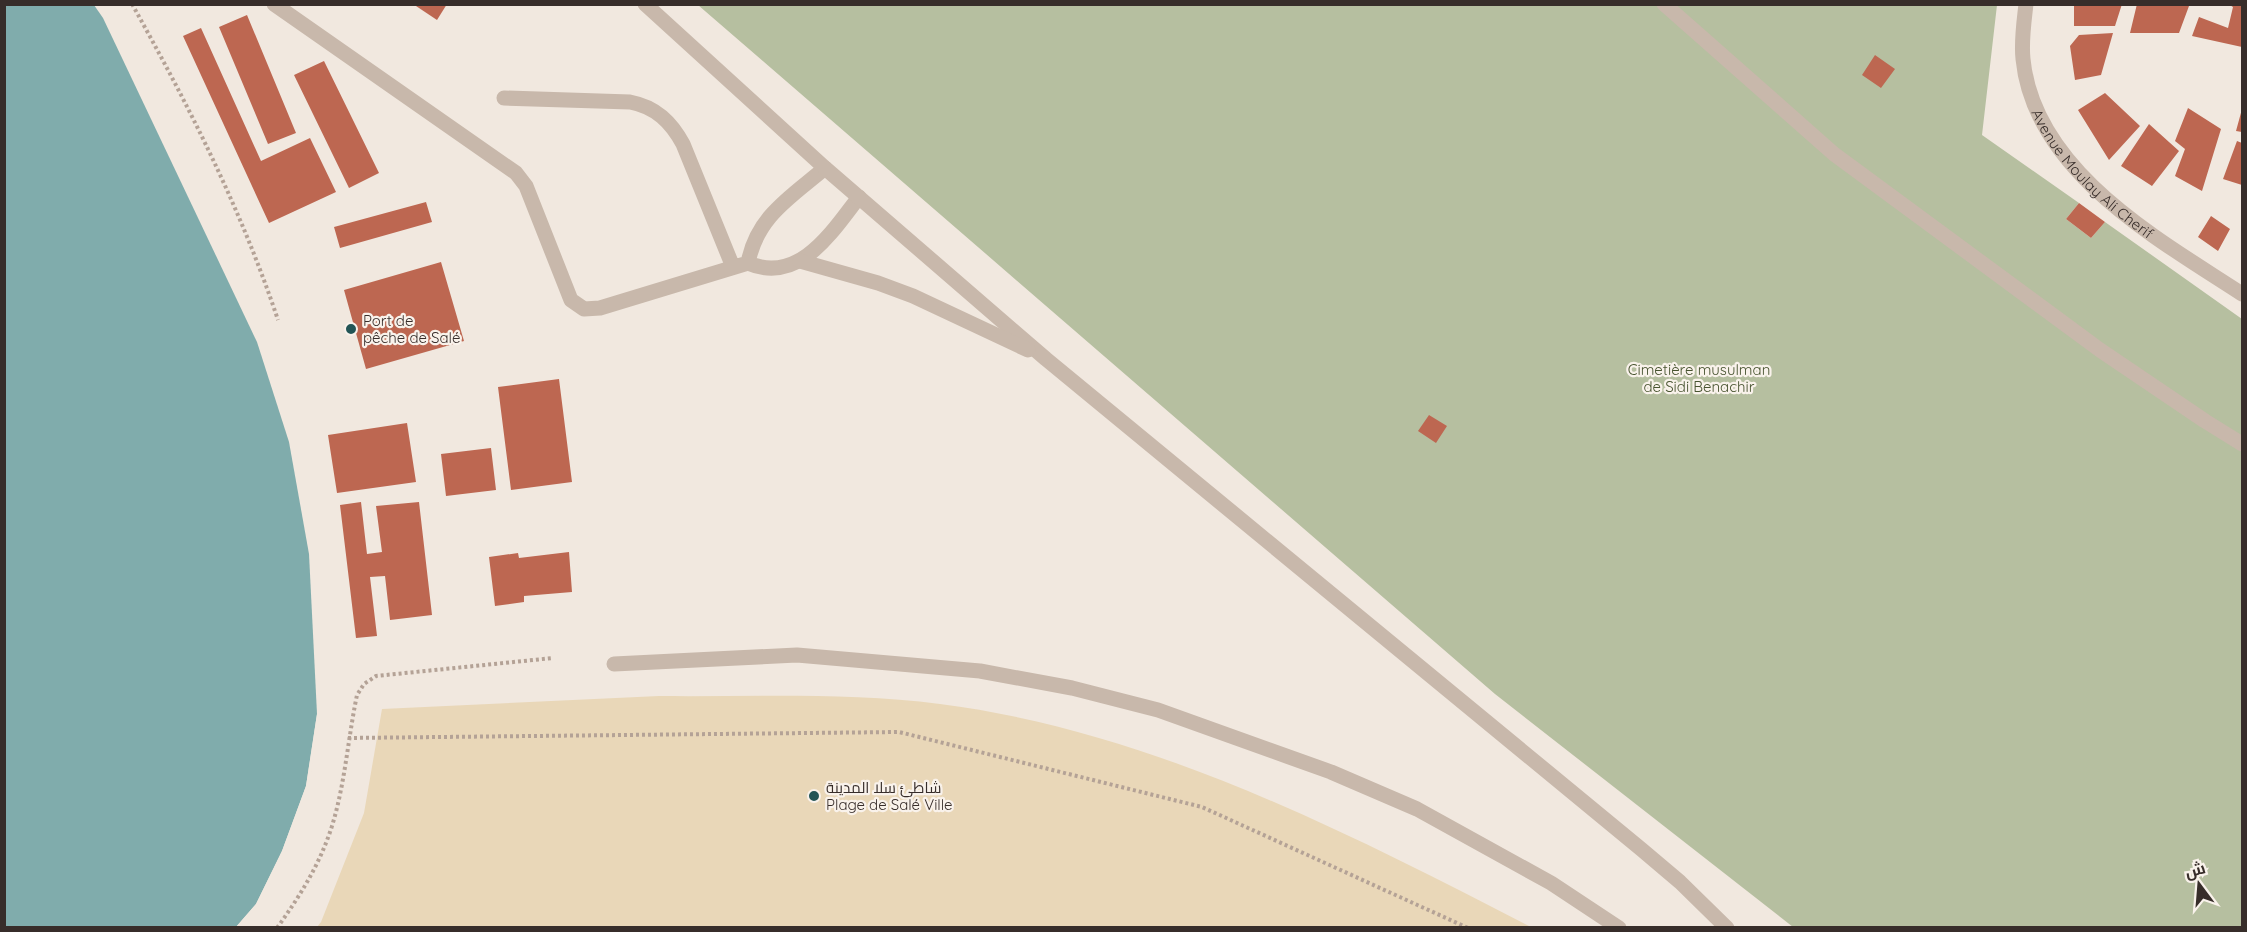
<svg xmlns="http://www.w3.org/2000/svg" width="2247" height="932" font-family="Quicksand,Cairo,sans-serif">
	<rect width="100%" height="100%" fill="#f1e8df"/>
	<path fill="#b6bfa0" d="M698,5H1997L1982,135L2079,203L2066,219L2091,238L2105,222L2242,319V927H1793L1495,694Z"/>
	<path fill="#e9d7b8" d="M659,696C752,697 847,692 940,704C1151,731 1344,831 1531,927H317L321,922L364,813L382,709Z"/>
	<path fill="#80acac" d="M5,5H94L103,18L257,342L289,442L309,554L317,714L306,786L282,851L256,904L236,927L5,928Z"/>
	<path fill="#f1e8df" d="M317,714H320L309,787L285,852L259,905L240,928L236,927L256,904L282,851L306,786Z"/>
	<path fill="#bd6751" d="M413,4H447L437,20Z
		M2074,4H2122L2115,26H2074Z
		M2137,4H2181L2189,6L2179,33H2130Z
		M2228,4H2242V47L2192,36L2199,17L2228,28L2233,7Z
		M247,15L296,133L268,144L219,27Z
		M201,28L261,161L310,138L336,192L269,223L183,36Z
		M2113,33L2101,75L2075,80L2070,46L2079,35Z
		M1875,55L1895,69L1881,88L1862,75Z
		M324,61L379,173L349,188L294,75Z
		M2105,93L2140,126L2109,160L2078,110Z
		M2188,108L2221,129L2202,191L2175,176L2185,149L2175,141Z
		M2242,109V132L2236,131Z
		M2149,124L2179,151L2152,186L2121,166Z
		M2237,141L2242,143V185L2223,179Z
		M426,202L432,222L340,248L334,227Z
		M2079,203L2105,222L2091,238L2066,219Z
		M2211,216L2230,229L2218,251L2198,237Z
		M441,262L464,341L366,369L344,290Z
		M559,379L572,482L511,490L498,387Z
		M1429,415L1447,426L1436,443L1418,431Z
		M407,423L416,482L337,493L328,435Z
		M491,448L496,490L446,496L441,454Z
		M361,502L367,554L382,552L376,506L419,502L432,615L390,620L385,576L370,577L377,636L356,638L340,505Z
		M569,552L572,592L524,596V602L495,606L489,557L518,553L519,558Z"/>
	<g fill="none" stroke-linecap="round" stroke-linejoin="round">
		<path stroke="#b4a296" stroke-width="4" stroke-dasharray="3 3" stroke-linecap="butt" d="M132,4C189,106 241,209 278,320
			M348,738L899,732L1202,807L1468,928
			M277,928C300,896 320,864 332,826C345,784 348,738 357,695L364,684L376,676L553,658"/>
		<path stroke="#c8b8ab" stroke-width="15" d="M274,4L516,173L526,186L571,300L584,309L600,308L748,263C799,285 832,232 859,197
			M1664,4L1834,154L2100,350L2205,421L2242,444
			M504,98L630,102C656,107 671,122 683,144L733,267
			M748,263C757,216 791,197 825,168
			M614,664L797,655L980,671L1072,688L1158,710L1331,772L1417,809L1551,883L1619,928"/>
		<g stroke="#c8b8ab" stroke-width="15">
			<path d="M645,4L825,168L1046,359L1641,849L1680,882L1727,928"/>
			<path id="s1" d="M2026,4C2024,22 2021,41 2023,59C2034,171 2158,239 2242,294"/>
			<path d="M800,261L878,283L913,296L1028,350"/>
		</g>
	</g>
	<g fill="#225455" stroke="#f9f2eb" stroke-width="2">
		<circle cx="351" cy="329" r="6"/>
		<circle cx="814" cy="796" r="6"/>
	</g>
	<g text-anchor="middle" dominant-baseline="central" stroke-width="4.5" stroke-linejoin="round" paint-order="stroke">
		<g font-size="15" fill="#372d2a" stroke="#f9f2eb">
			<text stroke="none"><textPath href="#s1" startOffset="194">Avenue Moulay Ali Cherif</textPath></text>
		</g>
		<g font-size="15" fill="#372d2a" stroke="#f9f2eb" text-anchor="start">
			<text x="363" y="320">Port de<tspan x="363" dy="17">pêche de Salé</tspan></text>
			<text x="826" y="787">شاطئ سلا المدينة<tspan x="826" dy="17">Plage de Salé Ville</tspan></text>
		</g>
		<g font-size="15" fill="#47532f" stroke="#f9f2eb">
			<text x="1699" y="369">Cimetière musulman<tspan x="1699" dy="17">de Sidi Benachir</tspan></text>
		</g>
	</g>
	<rect width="2247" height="932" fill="none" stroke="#372d2a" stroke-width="12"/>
	<g transform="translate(2199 884) rotate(344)" stroke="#f9f2eb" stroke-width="4.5" paint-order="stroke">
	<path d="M0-4.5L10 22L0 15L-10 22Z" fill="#372d2a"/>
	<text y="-9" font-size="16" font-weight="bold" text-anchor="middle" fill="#372d2a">ش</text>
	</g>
</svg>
